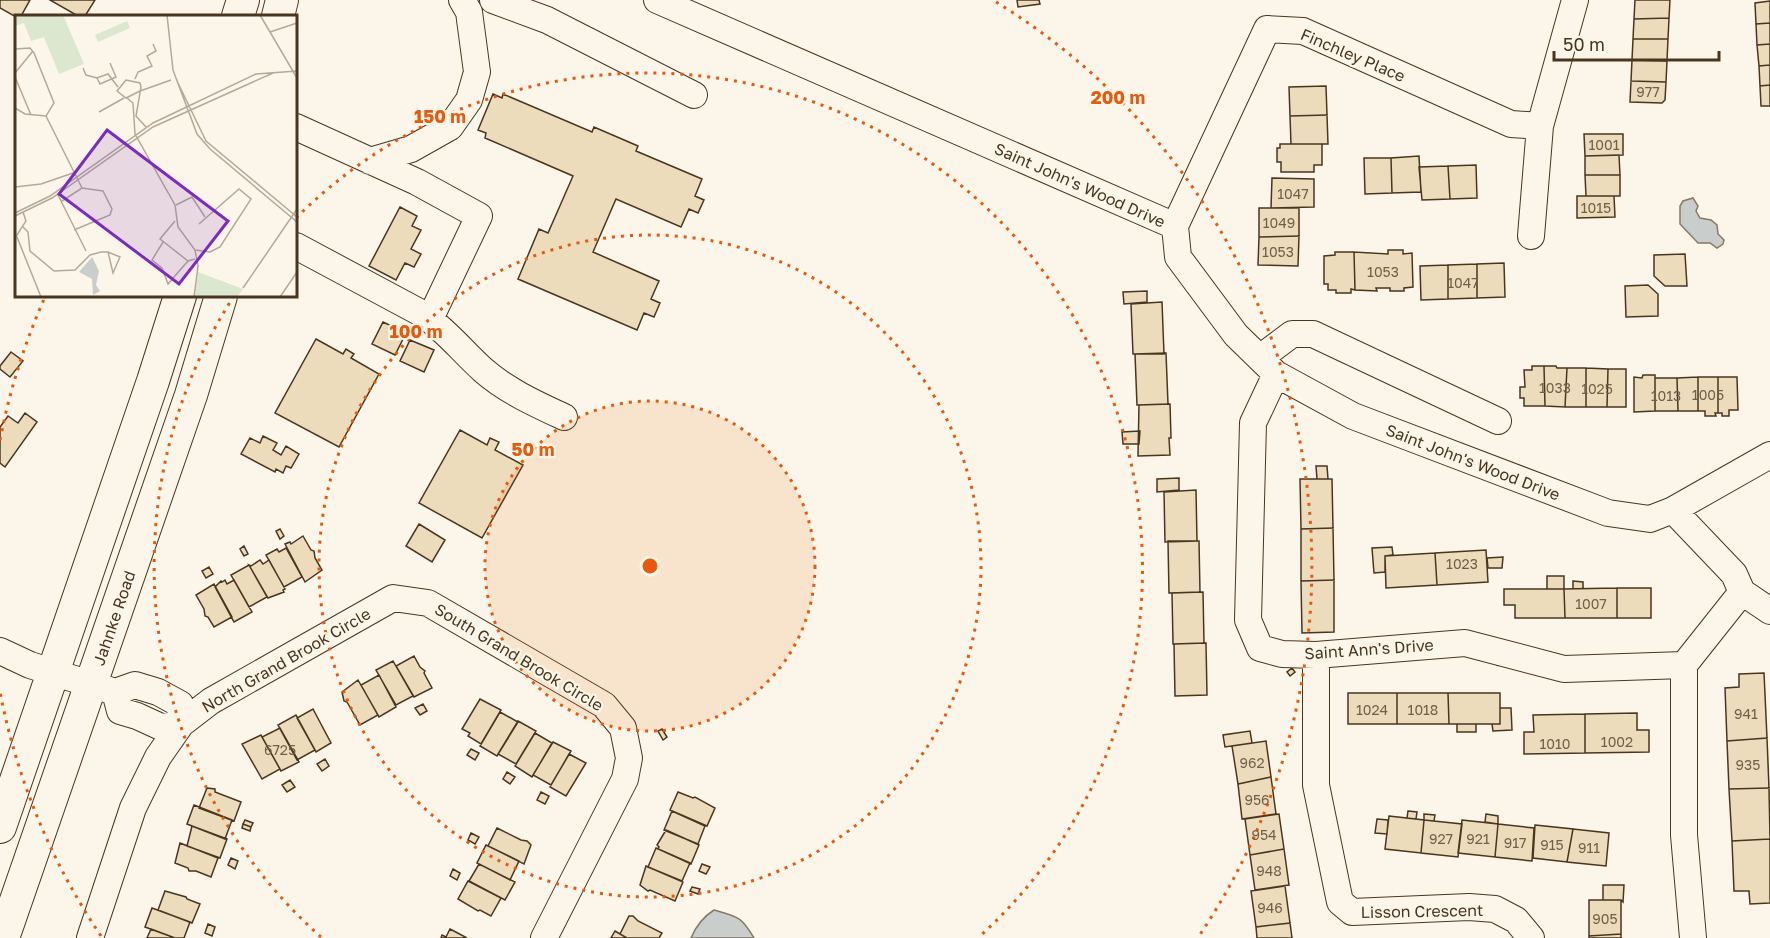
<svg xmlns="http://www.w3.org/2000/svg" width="1770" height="938" font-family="'Golos Text',sans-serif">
	<rect width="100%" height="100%" fill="#fbf6e9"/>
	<path fill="#c9cecd" stroke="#887966" stroke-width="1.5" d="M1693,198L1698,206L1696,211L1700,218L1711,220L1717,225L1718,234L1724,240L1723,244L1717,248L1710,243H1698L1680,224V206L1683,201Z
		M714,910C738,917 741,916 754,938H691C696,926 703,917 714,910Z"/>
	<path fill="#ecdcbc" stroke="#4a3520" stroke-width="1.5" d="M0,0H30L21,16L16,17L0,8Z
		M50,0H95L85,16H78Z
		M1017,0H1039L1040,4L1018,7Z
		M1635,0H1670L1669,18L1634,19Z
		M1770,1V23L1756,24L1755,3Z
		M1669,18L1668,39H1633L1634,19Z
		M1770,23V44L1757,45L1756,24Z
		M1633,39H1668L1667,61L1632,60Z
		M1770,44V65L1759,66L1757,45Z
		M1632,60L1667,61L1666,82L1631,81Z
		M1770,65V85L1760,86L1759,66Z
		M1631,81L1666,82L1665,100L1662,103L1630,102Z
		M1770,85V106H1761L1760,86Z
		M1326,86L1327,115L1290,116L1289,87Z
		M493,94L502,98L503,94L592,132L594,127L638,146L636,151L702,179L695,196L704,200L698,213L689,209L681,227L616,199L593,252L659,281L651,299L660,303L654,317L644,313L637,330L518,279L539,229L548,233L573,176L485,138L486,133L478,130Z
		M1327,115L1328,144H1291L1290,116Z
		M1584,134H1623V155L1585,156Z
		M1280,144H1322V165H1314V172H1281V162H1277V148H1280Z
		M1619,155L1620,175H1585V156Z
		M1419,156L1421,192L1392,193L1391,158Z
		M1364,158H1391L1392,193L1365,194Z
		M1476,165L1477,198L1450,199L1448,166Z
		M1448,166L1450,199L1422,200L1419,167Z
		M1585,175H1620V196H1586Z
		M1272,178L1314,179V207L1271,208Z
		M1577,196H1614L1615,217L1577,218Z
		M400,207L417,216L412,226L421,230L411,249L421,254L414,267L405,263L396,280L369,266Z
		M1259,208H1299V236L1259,237Z
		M1299,236L1298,266L1258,265L1259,237Z
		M1388,250H1403V254L1412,253L1413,287L1404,288V291H1390V288H1376L1377,291L1355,290L1354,252L1388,254Z
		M1335,252H1354L1355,290L1351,289V293H1336V290H1328V284H1324V256L1335,255Z
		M1685,254L1687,286H1665L1654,276V255Z
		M1504,263L1505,297L1477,298V264Z
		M1477,264V298L1448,299V265Z
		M1448,265V299L1421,300L1420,266Z
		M1648,285L1658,294V316L1626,317L1625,286Z
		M1147,291V302L1124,304L1123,292Z
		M1162,302L1164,354H1133L1131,304Z
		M383,322L406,333L395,355L372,344Z
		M316,339L343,354L346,349L354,354L351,358L379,374L339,447L275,413Z
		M410,340L434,350L424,372L400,361Z
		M11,352L23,361L10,377L0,369V366Z
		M1166,353L1168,404L1137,405L1135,354Z
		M1532,366H1544L1545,406H1524V398H1520V387H1525L1524,370H1532Z
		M1544,366H1556L1557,368H1567L1565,407L1545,406Z
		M1567,368H1586V407H1565Z
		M1586,368L1608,369L1607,407H1586Z
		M1608,369H1626V407H1607Z
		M1643,375H1655V411L1634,412V377L1642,378Z
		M1698,377V411H1678L1677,378Z
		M1698,377H1718V413H1715L1716,416H1705V411H1698Z
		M1718,377H1737L1738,410H1729V416H1722V413H1718Z
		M1655,378H1677L1678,411H1655Z
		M1170,404L1171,438H1169L1170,455L1138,456L1139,405Z
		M25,413L37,422L5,467L0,463V427L8,416L18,423Z
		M460,430L487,445L490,438L499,442L495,450L523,465L482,538L419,503Z
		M1140,431L1139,444H1123L1122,432Z
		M263,436L277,443L273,450L281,455L286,446L299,454L291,468L286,466L283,473L276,469L275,472L241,454L250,438L260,443Z
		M1316,466H1327L1328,479H1317Z
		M1179,478V490L1157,492V479Z
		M1300,479H1332L1333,528L1301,529Z
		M1196,490L1197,541L1165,542L1164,492Z
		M419,524L445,540L432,562L406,546Z
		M1333,528L1334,580L1301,581V529Z
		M280,529L284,536L280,539L276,531Z
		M303,536L311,550L314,551L315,558L322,570L305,582L285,544L290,542L291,544Z
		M1168,541H1199L1200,592L1169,593Z
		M244,546L248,554L244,556L240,549Z
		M1392,547L1393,555L1385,556V572L1374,573L1372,548Z
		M286,548L302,577L284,587L266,555L277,549L279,552Z
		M1486,550L1488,582L1437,585L1435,553Z
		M1435,553L1437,585L1386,588L1385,556Z
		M1503,557L1502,568H1488L1487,558Z
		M260,560L263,564L269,560L285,589L283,590L284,592L268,598L249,565L251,566Z
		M249,565L267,597L249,607L231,575Z
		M209,567L213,574L206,578L202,571Z
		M1547,576H1564V589H1547Z
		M225,580L227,584L234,580L252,612L234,622L215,587L221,581L222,582Z
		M1334,580V632L1302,633L1301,581Z
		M1573,581L1583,582V589H1573Z
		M214,584L232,617L214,627L208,617L205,616L204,609L196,595Z
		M1617,588V618H1565L1564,589Z
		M1617,588H1651V618H1617Z
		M1504,589H1564L1565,618H1515V605H1504Z
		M1203,592L1204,643L1173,644L1172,593Z
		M1206,643L1207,695L1175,696L1174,644Z
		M414,656L420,667L425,671L424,673L432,688L414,697L396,666Z
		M393,661L413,696L396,705L376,670Z
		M1292,668L1295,672L1290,676L1287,672Z
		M1764,673L1767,738L1727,741L1725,688L1739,687V674Z
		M379,675L396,707L379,717L361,685Z
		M358,680L378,715L360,725L347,702L344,701L342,692Z
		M1348,693H1397V724H1348Z
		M1397,693H1448L1449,724H1397Z
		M1448,693H1500V724H1449Z
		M480,699L501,710L481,744L468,736L470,733L462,729Z
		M423,704L427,711L420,715L415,708Z
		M1500,708H1511L1512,730L1493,731L1492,724H1500Z
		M313,709L331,743L316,752L297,718Z
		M500,712L518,722L497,756L480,746Z
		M1637,713V730H1649V752L1585,753V714Z
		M1585,714V753L1524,754V732H1534L1533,715Z
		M296,715L315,750L297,760L278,725Z
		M518,721L536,731L516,764L498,754Z
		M1457,724H1476V732H1457Z
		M280,728L299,762L281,771L262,737Z
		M662,729L667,737L663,740L658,731Z
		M1250,731L1252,743L1225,747L1223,735Z
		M535,733L552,743L532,777L515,766Z
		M261,735L280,769L262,779L242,744Z
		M1767,738L1769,788L1729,789L1727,741Z
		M1266,741L1271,777L1238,784L1232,746Z
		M553,742L571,751L551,785L533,775Z
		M471,749L479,753L475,760L467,755Z
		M569,754L586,763L566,796L550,787Z
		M325,759L329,766L322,771L317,764Z
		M507,772L515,777L510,784L503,779Z
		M1271,777L1276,814L1242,819L1238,784Z
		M290,780L295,787L287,792L282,785Z
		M207,788L215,789V792L241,802L234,821L199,808Z
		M1769,788L1770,839L1732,841L1729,789Z
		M541,792L549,796L545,804L537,800Z
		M678,792L693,798L695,797L715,808L707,826L670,810Z
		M194,805L232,820L225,839L187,824Z
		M672,811L705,826L698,844L664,830Z
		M1408,811L1417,812L1416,819L1407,818Z
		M1279,814L1284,849L1250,855L1245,819Z
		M1424,814L1435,815L1434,821L1424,820Z
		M1486,814L1498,816V824L1485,822Z
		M1389,816L1424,820L1421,853L1385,849Z
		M1377,819L1388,820L1387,834L1375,833Z
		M245,820L253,823L251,827L243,824Z
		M1424,820L1462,824L1458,857L1421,853Z
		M1462,820L1498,824L1495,857L1458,853Z
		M243,824L251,827L250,831L242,828Z
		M1498,824L1534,828L1532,861L1495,857Z
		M1535,825L1573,829L1567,862L1533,858Z
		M192,826L227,839L220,858L187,846Z
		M497,828L521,840L527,841L531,845L524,864L488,846Z
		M1573,829L1609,833L1606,866L1567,862Z
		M666,830L699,845L691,864L658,849L659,847L657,845Z
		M471,833L479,837L475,844L468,840Z
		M1770,839V903L1750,904L1749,891H1734L1732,841Z
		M180,843L218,858L211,877L196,871H189L188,868L175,863Z
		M486,845L519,861L510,880L477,863Z
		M656,848L690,863L682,881L648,867Z
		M1284,849L1289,885L1255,890L1250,855Z
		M231,858L238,861L235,869L228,865Z
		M479,864L515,882L505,900L469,881Z
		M702,864L710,867L706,874L699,871Z
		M646,866L683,882L675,901L650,890L648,891L640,885Z
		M453,869L460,873L457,880L450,876Z
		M468,881L501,898L491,916L480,910L478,911L458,899Z
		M1603,885H1624L1623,902L1621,900H1603Z
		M1285,886L1290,923L1256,927L1251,891Z
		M692,887L700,889L698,894L690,891Z
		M165,891L186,897L187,899L200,904L192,923L158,910Z
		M1589,900H1621V934L1589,936Z
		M152,908L190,922L184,938H175L145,927Z
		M629,916H633L638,921L662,933L659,938H627L620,934Z
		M1290,923L1292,938H1257L1256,927Z
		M208,924L215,927L212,936L205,933Z
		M151,929L175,938H147Z
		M450,929L467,938H441L442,935L446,937Z
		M615,931L620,934L627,938H611Z
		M1621,934V938H1589V936Z"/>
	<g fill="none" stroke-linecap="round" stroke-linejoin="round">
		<defs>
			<path id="minor" d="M493,0L547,20L694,95
				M657,0L1175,226L1178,257L1236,335L1276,374L1353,416L1608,513L1650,519L1673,510L1770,455
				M296,127L417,182L479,216L430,319
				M370,161L411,149L450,127L469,100L477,72L469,12L462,0
				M1175,226L1267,29L1303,31L1511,124L1540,126
				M1531,236L1540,126L1575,0
				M296,246L421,313C445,329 462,351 483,370C507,391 536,404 564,417
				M1260,358L1292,334H1313L1498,421
				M1276,374L1253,423L1248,620L1260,648L1282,654L1316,655L1465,643L1564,669L1684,665
				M1673,510L1734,574L1742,592L1770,611
				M0,651L30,665L109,690
				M1316,655V785L1340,902L1352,912L1469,907L1495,909L1516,920L1531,938
				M135,685L158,692L180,704L181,724L161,727L137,716L120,711L115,692Z
				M90,938L133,808L158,757L181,724L211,701L393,598L428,603L604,705L623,728L629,758L625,779L544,938
				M1693,938L1684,835V665L1742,592"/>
			<path id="major" d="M238,16L243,0
				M278,16L282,0
				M0,827L153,381L180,296
				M3,938L191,395L221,296"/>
		</defs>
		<use href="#minor" stroke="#4a3520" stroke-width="28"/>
		<use href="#major" stroke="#4a3520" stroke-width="34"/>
		<use href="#minor" stroke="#fbf6e9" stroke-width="26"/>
		<use href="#major" stroke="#fbf6e9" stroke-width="32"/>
	</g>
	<circle cx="650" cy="566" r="165" fill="#e8590c" fill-opacity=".12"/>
	<g fill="none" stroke="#e8590c" stroke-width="3" stroke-dasharray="3 6">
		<circle cx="650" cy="566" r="165"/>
		<circle cx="650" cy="566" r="331"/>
		<path d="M321 937A496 496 0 0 1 234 296M296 218A496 496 0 1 1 979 937"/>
		<path d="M101 936A662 662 0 0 1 0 692M0 440A662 662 0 0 1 45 297M996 2A662 662 0 0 1 1199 936"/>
	</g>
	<g text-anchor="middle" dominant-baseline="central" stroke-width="4.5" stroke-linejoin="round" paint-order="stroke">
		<g font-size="14" fill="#725f47">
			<text x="1648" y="91">977</text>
			<text x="1604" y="144">1001</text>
			<text x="1293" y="193">1047</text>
			<text x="1596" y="207">1015</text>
			<text x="1279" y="222">1049</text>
			<text x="1278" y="251">1053</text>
			<text x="1383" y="271">1053</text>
			<text x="1463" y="282">1047</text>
			<text x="1555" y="387">1033</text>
			<text x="1597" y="388">1025</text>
			<text x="1708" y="394">1005</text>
			<text x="1666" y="395">1013</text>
			<text x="1462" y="563">1023</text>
			<text x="1591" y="603">1007</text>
			<text x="1372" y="709">1024</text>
			<text x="1423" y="709">1018</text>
			<text x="1746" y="713">941</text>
			<text x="1617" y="741">1002</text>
			<text x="1555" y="743">1010</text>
			<text x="280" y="749">6725</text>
			<text x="1252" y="762">962</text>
			<text x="1748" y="764">935</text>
			<text x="1257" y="799">956</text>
			<text x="1264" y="834">954</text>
			<text x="1441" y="838">927</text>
			<text x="1478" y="838">921</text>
			<text x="1515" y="842">917</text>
			<text x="1552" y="844">915</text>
			<text x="1589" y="847">911</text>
			<text x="1269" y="870">948</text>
			<text x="1270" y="907">946</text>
			<text x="1605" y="918">905</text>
		</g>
		<g font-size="16" fill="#4a3520" stroke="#fbf6e9">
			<text transform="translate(1353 55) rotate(23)">Finchley Place</text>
			<text transform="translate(1080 185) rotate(24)">Saint John's Wood Drive</text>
			<text transform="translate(1473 462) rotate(21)">Saint John's Wood Drive</text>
			<text transform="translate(114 618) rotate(-71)">Jahnke Road</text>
			<text transform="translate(1369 649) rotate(-4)">Saint Ann's Drive</text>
			<text transform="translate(519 657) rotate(31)">South Grand Brook Circle</text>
			<text transform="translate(286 660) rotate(-30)">North Grand Brook Circle</text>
			<text transform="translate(1422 911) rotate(-1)">Lisson Crescent</text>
		</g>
	</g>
	<g transform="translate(15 15)">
		<rect width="282" height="282" fill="#fbf6e9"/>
		<path d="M0,0H48L69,49L44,59L29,22L16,26L9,8L0,11ZM112,6L115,13L83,27L80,20ZM183,257L228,274L222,282H180Z" fill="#dce7d0"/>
		<path d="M77,242L84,256L81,270L85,276L78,280L77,264L64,257Z" fill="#c9cecd"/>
		<path fill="none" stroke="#b4a999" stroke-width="1.5" d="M152,0L158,55L182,119L195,134L282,207M245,0L282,63M255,17L282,8M0,34L15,33L19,38L39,88L31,101L67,173M68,53L71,60L82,63L93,59L103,72M0,58L18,36M0,62L16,100M82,63L85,69L101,62L95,48M120,64L123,57L137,51L132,41L141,36L138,29M163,68L191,126L282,202M125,76L111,83L102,76L111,65L125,68L126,72L121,101L131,112M125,76L156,65M112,83L118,88L120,119L160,190L163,212L180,235L183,251L179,282M0,93L10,99L31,101M84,97L109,83M0,172L26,169L58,158M43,180L71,236M47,186L67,173L88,176L97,194L95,200L59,215M161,190L177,182L190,202M0,198L35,181L138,108L241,59L282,56M0,201L37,183L138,112L258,58M160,206L145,224L173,246M8,212L13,217L15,236L39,256L60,255L75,240L86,237H93L105,242L98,258L93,237M2,222L26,282M0,223L11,206L8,197M148,227L137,245L147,253L153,269L173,246L180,244M180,235L195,237L205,232L236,184L224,174L184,209M228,273L282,194M265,282L282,257"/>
		<path fill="#7b2cbf" fill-opacity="0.15" stroke="#7b2cbf" stroke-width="3" d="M92,115L213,206L164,269L44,179Z"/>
		<rect width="282" height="282" fill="none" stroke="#4a3520" stroke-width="3"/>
	</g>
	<circle cx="650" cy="566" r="9" fill="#e8590c" stroke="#fbf6e9" stroke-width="3"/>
	<g font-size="18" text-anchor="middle" font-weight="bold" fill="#e8590c" stroke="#fbf6e9" stroke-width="4.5" stroke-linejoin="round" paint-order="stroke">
		<text x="1118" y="104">200 m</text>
		<text x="440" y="123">150 m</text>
		<text x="416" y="338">100 m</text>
		<text x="533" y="456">50 m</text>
	</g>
	<path d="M1554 51v9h165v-9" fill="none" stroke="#4a3520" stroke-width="3"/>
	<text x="1563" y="51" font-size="18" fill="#4a3520" stroke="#fbf6e9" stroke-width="4.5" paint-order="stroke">50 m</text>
</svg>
